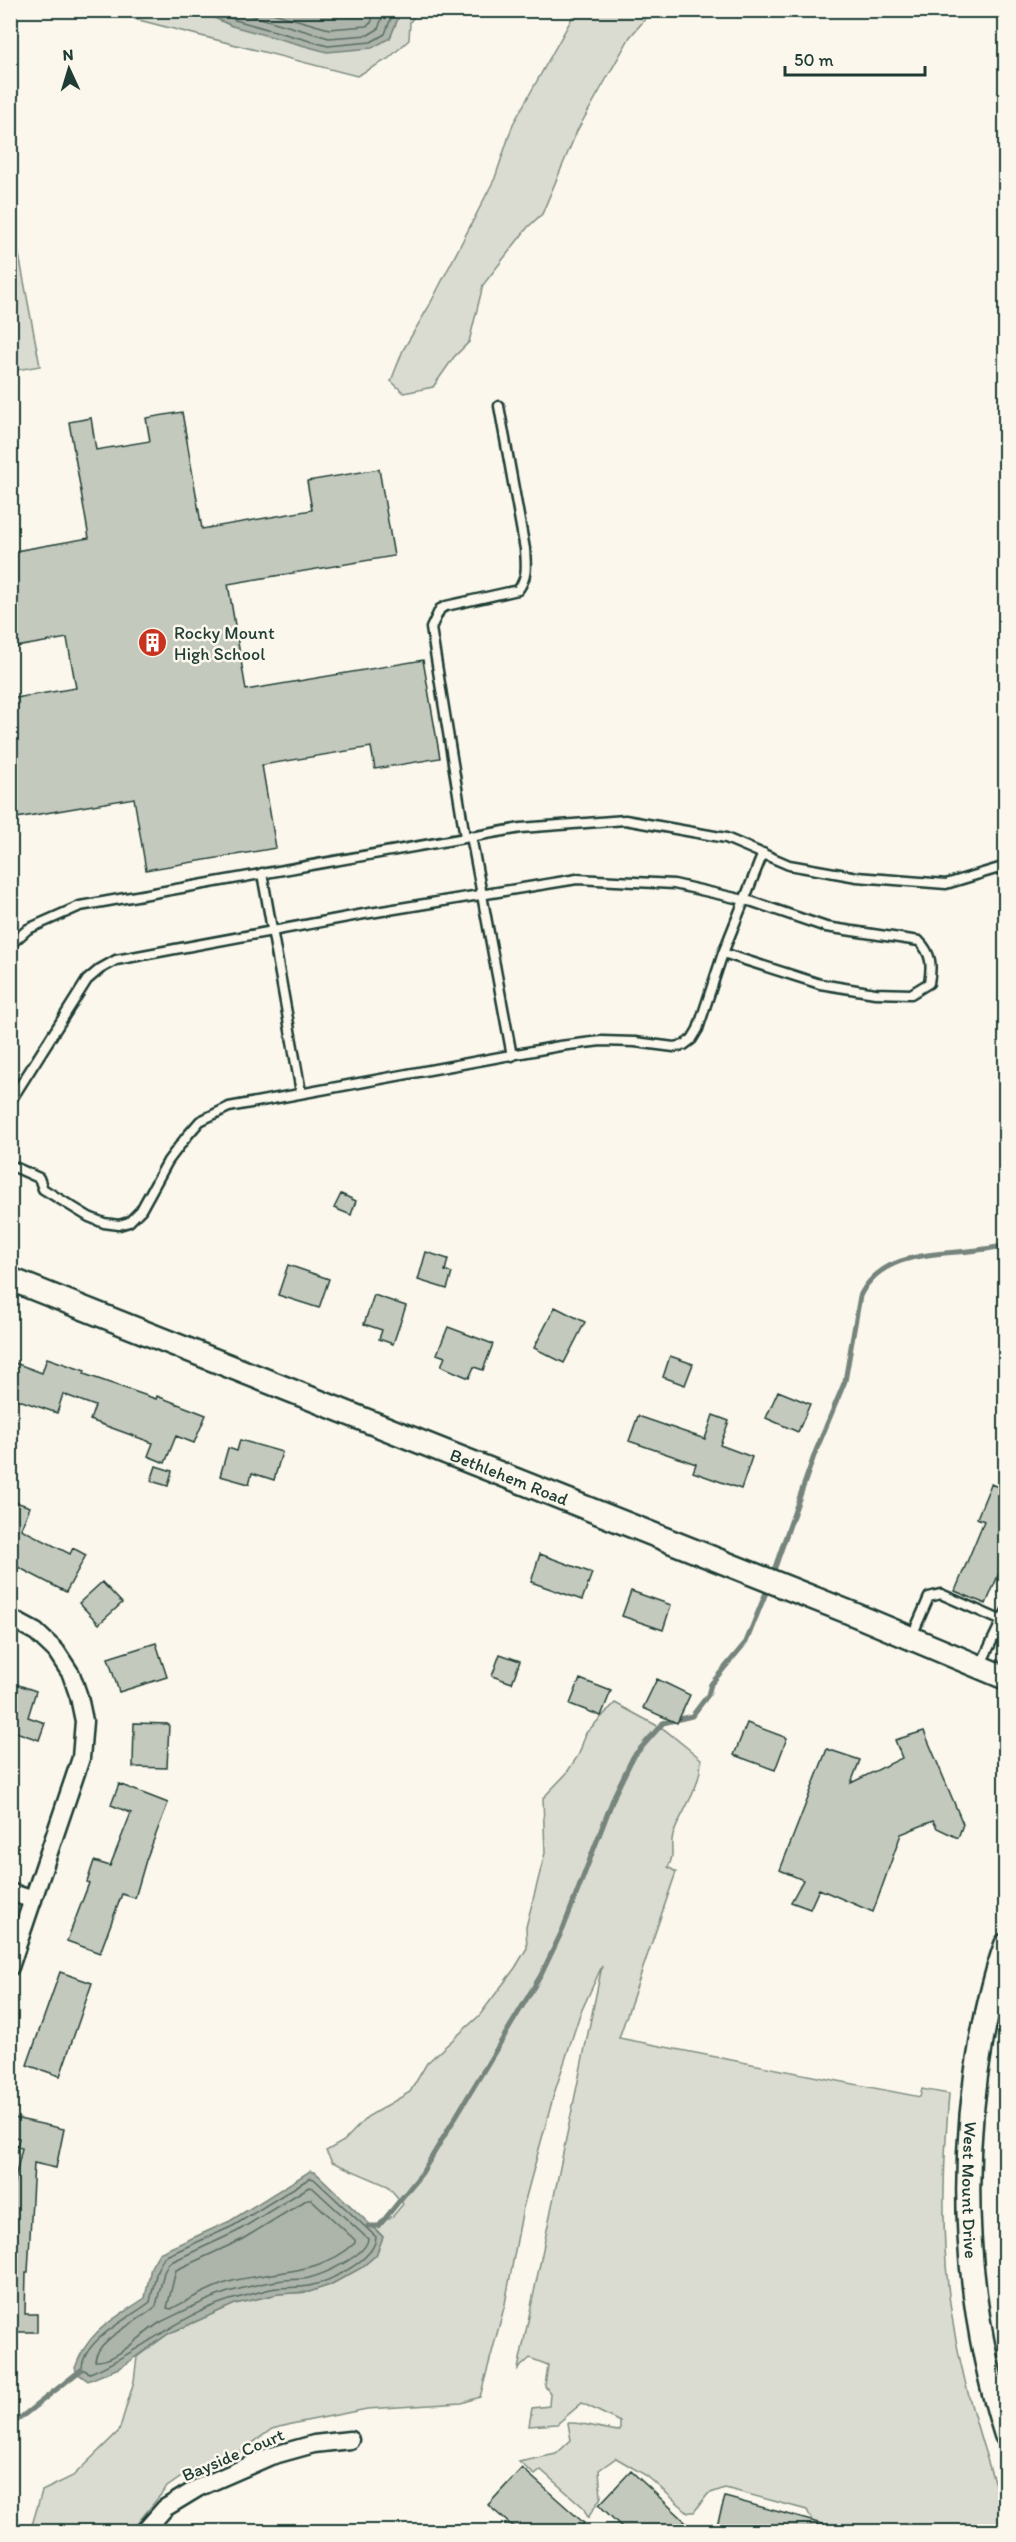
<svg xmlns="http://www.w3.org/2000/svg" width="1016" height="2542" font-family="Itim,sans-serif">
	<rect width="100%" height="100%" fill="#fbf7ec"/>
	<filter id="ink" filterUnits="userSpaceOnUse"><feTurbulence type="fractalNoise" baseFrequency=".0167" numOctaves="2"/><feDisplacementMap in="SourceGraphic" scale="12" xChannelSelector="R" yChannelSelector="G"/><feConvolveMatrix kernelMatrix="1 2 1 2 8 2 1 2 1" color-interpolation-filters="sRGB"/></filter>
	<g filter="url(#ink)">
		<path fill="#dbdcd1" stroke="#7d8c82" stroke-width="1.5" d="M124,10L200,11L232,26L390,38L401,11H418L410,22L409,40L388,59L357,76L135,19Z
			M576,11H652L630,37L577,131L542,214L528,227L483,285L469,342L454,357L433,387L404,393L391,381L403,350L428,308L495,178L513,124Z
			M10,207L40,366L11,371H10Z
			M615,1703L665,1730L701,1759C701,1788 683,1808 673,1835C669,1847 676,1853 668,1867L676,1872L619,2038L920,2097L922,2089L949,2094C944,2157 941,2222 948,2286C956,2365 981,2441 1005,2516V2531L874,2532L854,2526L836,2525L833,2531H813L815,2527L807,2510L725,2488L708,2494L694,2512H688L647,2476L616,2458L599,2470L601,2497L588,2518L583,2507L541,2470L535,2475L519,2462L556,2454L571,2440L568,2423C586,2422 602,2430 620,2431V2422L582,2403L557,2424L529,2426L532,2408L549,2406L550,2393L545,2386L548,2365L530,2358L518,2369L602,1966L580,2014L554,2094L523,2208L505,2304L480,2397L462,2403L367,2409L296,2423L272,2429L233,2457L193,2469L167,2487L131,2531L30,2532L42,2491L73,2476L119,2431L134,2381L137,2357L168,2334L235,2304L278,2294L309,2292L330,2285L361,2268L376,2255L383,2237L374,2227L393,2216L403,2204L388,2186L332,2162L326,2151L344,2141L367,2117L410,2092L427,2063L479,2016L515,1968L527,1948L526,1927L545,1853L543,1798L566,1774L579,1754L586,1733Z"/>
		<path fill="#adb4aa" stroke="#74847b" stroke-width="1.5" d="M200,11H401L390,38L372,48L327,52L232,26Z
			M310,2171L316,2173L383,2237L376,2255L361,2268L330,2285L309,2292L278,2294L235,2304L168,2334L121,2367L88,2381L77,2373L75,2368C88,2330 114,2319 145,2298L151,2267L159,2253L230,2221Z"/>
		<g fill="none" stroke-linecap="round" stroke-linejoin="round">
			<path stroke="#586d63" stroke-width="1.5" d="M214,10L235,20L328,46L371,42L385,34L394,10
				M232,10L329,38L368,35L378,29L385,10
				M262,10L329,29L366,26L371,23L375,10
				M310,2178L314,2179L376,2237C375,2260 329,2282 309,2286C298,2288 287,2287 277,2288C264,2290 253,2294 241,2297C184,2310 142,2352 90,2373L82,2369C82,2340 130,2318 150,2302L157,2270L164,2257L233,2226Z
				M309,2187L313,2188L368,2239C366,2256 324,2274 309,2278C299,2280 288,2279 277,2281C262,2283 247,2287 232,2291C208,2298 184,2311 161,2322C143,2332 117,2363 95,2361C97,2337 140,2322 156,2306L164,2272L169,2263L236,2232Z
				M308,2199H311L355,2240V2243C320,2276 272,2270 229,2282C209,2288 190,2299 171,2309L167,2308L176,2270L241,2240Z"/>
			<path stroke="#74847b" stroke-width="5" d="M772,1576L815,1453L845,1381L860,1296C886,1242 957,1259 1006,1245
				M368,2226H379L422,2173L541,1975L563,1929L615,1794L633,1757L663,1723L692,1716L708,1695L711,1684L746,1642L769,1585
				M10,2426L81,2370"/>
		</g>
		<path fill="#c4c9be" stroke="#1f3d34" stroke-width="1.5" d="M182,412L202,529L312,510L307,481L379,469L394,556L228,584L246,690L423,660L440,758L375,769L371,747L262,765L276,848L146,870L134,798L10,819V699L76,688L67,638L10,648V552L89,538L69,422L91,418L96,450L150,441L146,418Z
			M341,1194L356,1201L351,1215L334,1208Z
			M426,1252L448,1259L445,1271L452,1273L447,1289L418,1280Z
			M288,1265L329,1279L319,1308L278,1295Z
			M374,1295L406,1306L393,1344L379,1339L382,1330L364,1324Z
			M555,1307L585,1322L564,1363L534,1348Z
			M448,1327L493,1344L483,1370L474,1367L469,1378L441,1366L445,1357L437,1354Z
			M670,1356L693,1364L685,1385L663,1377Z
			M47,1358L85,1371L84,1374L156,1399L157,1396L206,1415L194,1443L176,1436L165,1463L148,1456L153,1443L90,1420L95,1406L63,1394L57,1413L10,1397V1361L42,1373Z
			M778,1391L810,1404L798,1432L766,1418Z
			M713,1415L729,1421L720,1445L752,1457L741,1489L693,1472L696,1464L629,1441L638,1416L705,1439Z
			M240,1440L282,1452L274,1480L252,1473L249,1484L220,1476L228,1448L237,1451Z
			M156,1466L172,1471L168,1486L151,1481Z
			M991,1484L1005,1490V1559L986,1604L955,1591L984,1521L977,1518Z
			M10,1500L30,1507L21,1529L70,1554L73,1548L86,1555L66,1592L10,1563Z
			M540,1554L592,1573L582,1600L531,1582Z
			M102,1582L122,1603L99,1624L79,1603Z
			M631,1591L671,1605L663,1630L622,1616Z
			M156,1643L167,1677L119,1692L108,1658Z
			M500,1654L520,1661L512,1683L492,1676Z
			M580,1679L611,1691L601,1716L570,1704Z
			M657,1679L690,1695L677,1723L643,1708Z
			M10,1682L36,1691L28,1717L45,1723L39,1740L10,1730Z
			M134,1723L169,1724L167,1768L133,1767Z
			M747,1723L787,1738L775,1770L734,1755Z
			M924,1731L963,1824L958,1838L937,1828L933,1821L901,1834L873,1912L819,1889L810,1909L791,1902L803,1880L780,1870L827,1749L860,1760L851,1783L902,1758L895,1740Z
			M119,1784L168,1803L146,1860L135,1898L122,1894L100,1953L67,1941L89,1883L87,1882L94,1861L110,1866L131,1813L111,1805Z
			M60,1972L92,1983L60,2076L27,2065Z
			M10,2117L64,2129L56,2168L34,2163L28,2272H26L25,2314H37V2332H10V2183H14L22,2148L17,2147L19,2138L10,2136Z
			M522,2468L584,2523L577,2532H519L488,2505Z
			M631,2471L697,2532H627L599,2505Z
			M725,2497L833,2527L832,2532H715Z"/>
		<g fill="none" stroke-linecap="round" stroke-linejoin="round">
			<defs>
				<path id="service" d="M471,836L512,1056
					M465,837L431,628L440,609L446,606L518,590C528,577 526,565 525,549L499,406
					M262,873L301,1092
					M10,945L28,929L80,906L521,828L625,820L726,838L789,865L857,877L946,884L1006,866
					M10,1102L87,980L100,969L116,960L364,914L577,879L674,884L753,902L826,927L919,941C932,954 932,966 929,983L911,994L875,993L820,984L723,953
					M10,1165L39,1178L43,1189L89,1217L104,1223L119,1225L129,1222L141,1210L168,1161L187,1136L200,1121L229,1107L560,1046L601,1041L635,1042L674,1047L684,1045L692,1039L698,1029L723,953L763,853
					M911,1638L929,1597L941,1594L1000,1620
					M980,1666L1006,1612"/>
				<path id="minor" d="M10,1618L36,1632L56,1651L71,1674L79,1697L84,1721L81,1758L10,1967
					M10,1892L33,1900
					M144,2532L165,2508L198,2488L271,2456L314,2444L350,2440"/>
				<g id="secondary">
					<path id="s1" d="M10,1279L851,1613L1006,1678"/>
					<path id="s2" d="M1006,1945C995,1975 988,2007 982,2038C958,2170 965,2306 1006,2435"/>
				</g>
			</defs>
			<use href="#service" stroke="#1f3d34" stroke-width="13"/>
			<use href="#minor" stroke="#1f3d34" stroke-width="21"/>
			<use href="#secondary" stroke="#1f3d34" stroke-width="27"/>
			<use href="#service" stroke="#fbf7ec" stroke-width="8"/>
			<use href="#minor" stroke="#fbf7ec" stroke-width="16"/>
			<use href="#secondary" stroke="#fbf7ec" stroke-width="22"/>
		</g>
	</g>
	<defs>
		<symbol id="building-disc" viewBox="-11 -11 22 22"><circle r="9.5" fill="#c8321e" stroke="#fbf7ec"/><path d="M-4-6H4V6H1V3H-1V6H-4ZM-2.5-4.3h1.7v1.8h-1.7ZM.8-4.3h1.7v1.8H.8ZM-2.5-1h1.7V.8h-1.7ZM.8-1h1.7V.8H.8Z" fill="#fff"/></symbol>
	</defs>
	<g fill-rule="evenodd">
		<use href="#building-disc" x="136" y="626" width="33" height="33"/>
	</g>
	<g text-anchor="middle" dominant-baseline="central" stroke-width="5" stroke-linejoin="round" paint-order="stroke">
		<g font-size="18" fill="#1f3d34" stroke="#fbf7ec" text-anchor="start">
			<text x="174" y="633">Rocky Mount<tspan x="174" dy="21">High School</tspan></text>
		</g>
		<g font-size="18" fill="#1f3d34" stroke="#fbf7ec">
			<text stroke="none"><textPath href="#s1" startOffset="537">Bethlehem Road</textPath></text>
			<text stroke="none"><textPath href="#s2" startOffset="249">West Mount Drive</textPath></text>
			<text transform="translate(233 2455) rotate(-23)">Bayside Court</text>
		</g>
	</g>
	<rect width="1016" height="2542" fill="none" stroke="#fbf7ec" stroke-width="36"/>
	<rect x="18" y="18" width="980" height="2506" fill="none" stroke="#1f3d34" stroke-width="2" filter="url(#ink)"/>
	<g transform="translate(69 69) rotate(356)" stroke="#fbf7ec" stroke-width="4.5" paint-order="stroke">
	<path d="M0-4.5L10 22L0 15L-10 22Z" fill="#1f3d34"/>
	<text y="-9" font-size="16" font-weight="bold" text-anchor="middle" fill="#1f3d34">N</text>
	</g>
	<path d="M785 66v9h140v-9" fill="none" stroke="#1f3d34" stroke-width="3"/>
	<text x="794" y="66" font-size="18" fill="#1f3d34" stroke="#fbf7ec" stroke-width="4.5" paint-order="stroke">50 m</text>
</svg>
